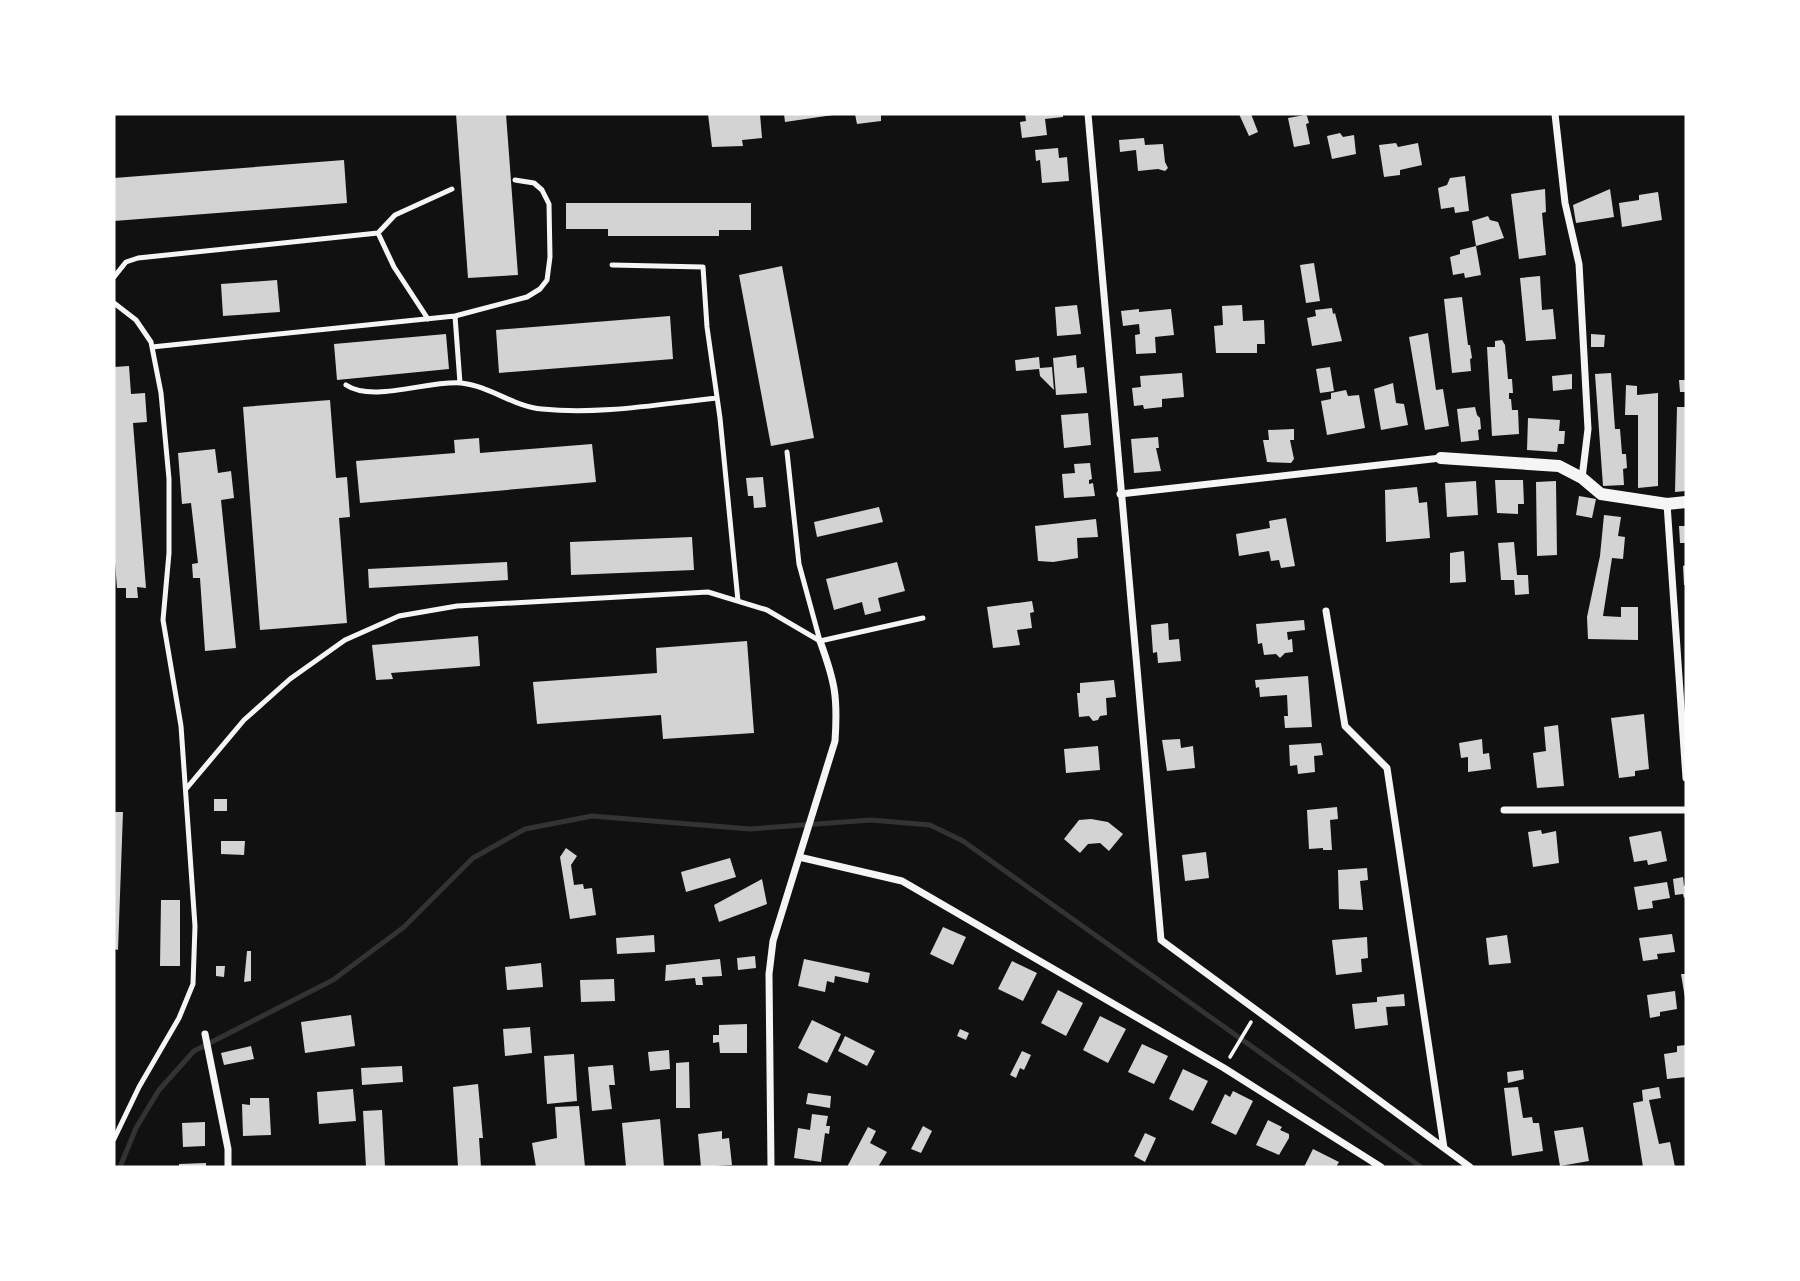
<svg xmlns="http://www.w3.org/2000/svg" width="1800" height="1281" font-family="'DejaVu Sans',sans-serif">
	<rect width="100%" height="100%" fill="#111"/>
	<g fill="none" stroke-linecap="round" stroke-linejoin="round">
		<path stroke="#333" stroke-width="5" d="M120,1167L136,1128L159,1090L194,1051L333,980L404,927L473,858L525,829L592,816L750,829L871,820L930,825L963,841L1421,1167"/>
	</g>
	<path fill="#d3d3d3" d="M456,114H506L518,275L468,278Z
		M708,114H760L762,138L742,140L743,146L712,147Z
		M784,114H833V115L785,122Z
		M855,114H881V121L857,124Z
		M1025,114H1063V117L1045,119L1047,135L1022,138L1020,122L1026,121Z
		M1239,114H1251L1258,132L1249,136Z
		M1305,115L1307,116L1309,123L1306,124L1310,144L1294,147L1288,118Z
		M1340,133L1343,137L1354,135L1356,154L1332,159L1327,136Z
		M1144,138L1145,145L1163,144L1165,162L1168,168L1165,171L1158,169L1138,171L1136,150L1120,152L1119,140Z
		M1396,143L1398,147L1418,143L1422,165L1400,170V175L1384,177L1379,145Z
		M1058,148L1059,158L1067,157L1069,181L1042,183L1040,160L1036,161L1035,150Z
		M344,160L347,203L114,221V178Z
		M1465,176L1469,211L1455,213L1454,207L1441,209L1438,188L1447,185L1450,178Z
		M1545,189L1546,212L1542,213L1546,255L1519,259L1511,194Z
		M1610,189L1614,217L1576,223L1573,205Z
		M1658,192L1662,220L1622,227L1619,203L1639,200V195Z
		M566,203H751V230H719V236H608V229H566Z
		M1488,216L1490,220L1498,222L1504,238L1476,246L1472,221Z
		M1476,246L1481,275L1465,278L1464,273L1453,275L1450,257L1460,254V250Z
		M1314,263L1320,301L1306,303L1300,265Z
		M782,266L814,438L771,446L739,275Z
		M1540,276L1542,310L1553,309L1556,339L1526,341L1520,278Z
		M277,280L280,312L223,316L221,284Z
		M1462,297L1468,345H1470L1472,358L1470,359L1471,371L1452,373L1444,299Z
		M1077,305L1081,334L1057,336L1055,307Z
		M1242,305L1243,321L1264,320L1265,344H1257V353H1216L1214,326L1223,325L1222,306Z
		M1332,308L1333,314L1335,313L1342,341L1312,346L1307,318L1316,316L1315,310Z
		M1139,309V312L1171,309L1174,335L1155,337L1156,353L1136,354L1135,335L1140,334L1139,324L1123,326L1121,311Z
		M670,316L673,359L499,373L496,330Z
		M1428,333L1436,390L1443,389L1449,426L1425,430L1409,337Z
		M446,334L449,369L337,380L334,344Z
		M1591,334L1605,335L1604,347H1591Z
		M1502,340L1505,345L1508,379H1512L1513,393H1509V399H1511L1512,410H1518L1519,434L1492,436L1487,347H1495V341Z
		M1076,355L1077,368L1084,367L1087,393L1056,395L1053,358Z
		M1039,357L1040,368L1052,367L1054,390L1040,376L1039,369L1016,371L1015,360Z
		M129,366L131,394L145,393L147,422L133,423L146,588L137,587L138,598H126V588H117L114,549V367Z
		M1330,367L1334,391L1320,393L1316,369Z
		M1182,373L1184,397L1162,399V407L1144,409L1143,405L1134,406L1132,388L1141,387L1140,376Z
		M1611,373L1615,429H1620L1622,454H1626L1627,468L1623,469L1624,485L1603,486L1595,374Z
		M1572,374V389L1553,391L1552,376Z
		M1679,380H1686V392H1680Z
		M1393,383L1396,403L1404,404L1408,425L1381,430L1374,389Z
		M1626,385L1637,386V395L1658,393V486L1638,488V415H1625Z
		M1346,390L1348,396L1359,395L1365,428L1327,435L1321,401L1331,399V393Z
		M330,400L336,478L347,477L350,517L339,518L347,623L260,630L243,407Z
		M1475,407L1477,415L1480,418L1481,429L1478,430L1479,440L1461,442L1457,409Z
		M1677,407H1686V491L1675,492Z
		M1088,413L1091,445L1064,448L1061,415Z
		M1528,418L1560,420L1559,431H1565L1564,444H1558L1557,452L1527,450Z
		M1294,429V440H1290L1294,459L1291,463L1267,462L1263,440H1269L1268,430Z
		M1158,437L1159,448H1156L1161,471L1134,473L1131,439Z
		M479,438L480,453L592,444L596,482L360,503L356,461L455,453L454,440Z
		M215,449L218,473L231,471L234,498L221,500L236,648L205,651L200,578H193L192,564L198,563L191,503L182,504L178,453Z
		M1090,463L1092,479L1089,480V484L1093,483L1095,496L1064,498L1062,474L1075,473L1074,464Z
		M763,477L766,507L754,508L753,496H748L746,478Z
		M1495,480H1523L1524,504H1518V514L1497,513Z
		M1476,481L1478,515L1447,517L1445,483Z
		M1556,481L1557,555L1537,556L1536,482Z
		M1417,487L1419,503L1427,502L1430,538L1386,542L1385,490Z
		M1579,496L1596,499L1592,518L1576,515Z
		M879,507L883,522L817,537L814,522Z
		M1604,515L1621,517L1618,536L1625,537L1623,559L1612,558L1603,616L1621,617V607H1638V640L1588,639L1587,617L1600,556Z
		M1286,518L1295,566L1281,568L1279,560L1271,561L1269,551L1239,556L1236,534L1270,528L1269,521Z
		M1096,519L1098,537L1077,538L1078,558L1053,562L1038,561L1035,526Z
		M1679,526H1686V543H1680Z
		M692,537L694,570L571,575L570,542Z
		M1514,542L1517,575H1528L1529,594L1515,595L1514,580H1501L1498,543Z
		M1464,551L1466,582L1450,583V553Z
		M507,562L508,580L369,588L368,569Z
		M897,562L905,591L878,598L881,611L865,615L862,602L834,610L826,579Z
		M1686,565V585H1684L1683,566Z
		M1032,601L1034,612L1030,613L1032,628L1017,630L1020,645L993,648L987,607Z
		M1304,620L1305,630L1287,632L1288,640L1292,639L1293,652L1285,653L1280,658L1276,654L1264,655L1262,643L1258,644L1256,624Z
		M1168,623L1169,640L1179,639L1181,661L1158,663L1157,652L1153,653L1151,625Z
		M478,636L480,666L391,673L393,679L376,680L372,645Z
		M747,641L754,733L663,739L661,715L537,724L533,682L657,673L656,648Z
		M1308,676L1312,727L1285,728L1284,716H1288L1287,695L1260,697L1259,687L1256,688L1255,680Z
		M1114,680L1116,697L1106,698L1107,715L1100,716L1098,720L1093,721L1089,716L1079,717L1077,693H1080V683Z
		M1644,714L1649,769L1635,771V776L1619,778L1611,718Z
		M1558,725L1564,786L1537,788L1533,753L1546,751L1544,727Z
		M1180,739L1181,748L1193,746L1195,768L1167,771L1162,740Z
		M1482,739L1483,754L1489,753L1491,769L1468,772V757L1461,758L1459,743Z
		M1321,743L1323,755L1314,756L1315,772L1298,774L1297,765L1290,766L1289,745Z
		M1098,746L1100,770L1066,773L1064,749Z
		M214,799H227V811H214Z
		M1337,807L1338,819L1330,820L1332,850H1323V848L1309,849L1307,810Z
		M114,812H123L118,950L114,949Z
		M1091,819L1108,822L1123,834L1109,851L1100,843L1088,844L1080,853L1064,839L1079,820Z
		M1541,830L1542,834L1556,831L1559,863L1533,867L1528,832Z
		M1661,831L1667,861L1648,865L1647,860L1634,862L1629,837Z
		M221,841H245L244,855L221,854Z
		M566,848L577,856L571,865L574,885L583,884L584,889L592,888L596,915L570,919L560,857Z
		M1206,852L1209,878L1185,881L1182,855Z
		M730,858L736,877L686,892L681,872Z
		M1367,868L1368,880L1360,881L1363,910L1339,909L1338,870Z
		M1683,877L1684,886L1686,885V897L1684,898L1683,894L1675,895L1673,879Z
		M762,879L767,904L719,922L714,905Z
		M1667,882L1670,898L1652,901L1653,908L1638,910L1634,887Z
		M161,900H180V966H160Z
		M943,927L966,937L953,965L930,954Z
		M1672,934L1675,952L1657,954L1658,959L1643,961L1639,938Z
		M654,935L655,952L617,954L616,938Z
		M1507,935L1511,963L1489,965L1486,938Z
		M1367,937L1368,958L1361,959L1362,972L1336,975L1332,940Z
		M247,951H251V981L244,982Z
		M755,956L756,968L738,970L737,958Z
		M720,959L722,976L702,977L703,985H696L695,978L665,981L666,965Z
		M804,959L870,973L868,983L835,976L834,983L827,981L825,992L798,986Z
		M1012,961L1037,973L1023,1001L998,989Z
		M541,963L543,987L507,990L505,967Z
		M216,966H225L224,977L216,976Z
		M1681,974H1686V998H1685Z
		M614,979L615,1001L581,1002L580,980Z
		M1058,990L1083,1003L1066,1036L1041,1023Z
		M1675,991L1677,1009L1660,1012V1016L1650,1018L1647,995Z
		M1404,994L1405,1006L1386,1007L1388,1025L1355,1029L1352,1004L1377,1002V997Z
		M351,1015L355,1046L305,1053L301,1022Z
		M1100,1016L1126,1029L1108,1063L1083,1050Z
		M812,1020L841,1034L827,1063L798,1048Z
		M747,1024V1053H720L719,1042L713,1043V1035H719V1025Z
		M530,1027L532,1053L505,1056L503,1029Z
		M960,1029L969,1033L966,1040L957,1036Z
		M845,1036L875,1051L867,1066L838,1051Z
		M1142,1044L1168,1056L1154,1084L1128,1072Z
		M1686,1045V1077L1667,1079L1664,1054L1677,1052V1046Z
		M251,1046L254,1059L224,1065L221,1053Z
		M669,1050L670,1069L650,1071L648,1052Z
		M1022,1051L1031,1055L1024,1070L1020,1068L1016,1078L1010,1075Z
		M574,1054L577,1101L547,1104L544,1056Z
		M689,1062L690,1108H676V1063Z
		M613,1065L615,1085H609L612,1109L592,1111L588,1067Z
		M402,1066L403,1082L362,1085L361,1068Z
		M1183,1069L1208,1081L1193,1111L1169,1099Z
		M1523,1070L1524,1079L1508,1083L1507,1072Z
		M478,1084L483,1138H479L481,1167H458L453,1087Z
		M1518,1087L1523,1118L1532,1117L1533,1123H1539L1543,1151L1512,1156L1504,1088Z
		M1659,1087L1661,1098L1649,1100L1659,1144L1670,1142L1675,1167H1643L1633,1103L1643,1101L1642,1090Z
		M353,1089L356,1121L319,1124L317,1092Z
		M1233,1091L1253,1101L1236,1135L1211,1123L1225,1094L1230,1097Z
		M808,1093L831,1096L830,1108L806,1104Z
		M250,1098H269L271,1135L243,1136L242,1104L250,1105Z
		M579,1106L585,1167H536L532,1143L557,1138L555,1107Z
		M382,1110L385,1167H366L363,1111Z
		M812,1114L828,1116L826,1126H830L829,1134L825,1133L821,1162L794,1158L798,1128L810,1130Z
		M660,1119L664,1167H626L622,1123Z
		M1268,1120L1282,1127L1280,1130L1289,1134V1138L1279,1155L1256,1145Z
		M205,1122V1146L183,1147L182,1123Z
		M923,1126L932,1131L921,1153L911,1149Z
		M868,1127L876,1131L870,1143L887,1152L878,1167H847Z
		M1583,1127L1589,1161L1560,1166L1554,1131Z
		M722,1131V1139L729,1138L732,1165L701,1167L698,1134Z
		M1145,1133L1156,1138L1145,1162L1134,1156Z
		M1313,1149L1339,1162L1336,1167H1304Z
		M206,1163V1167H179V1164Z"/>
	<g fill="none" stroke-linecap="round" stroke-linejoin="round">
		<path stroke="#f5f5f5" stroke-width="3.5" d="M1230,1057L1251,1022"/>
		<path stroke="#f5f5f5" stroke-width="5" d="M378,233L395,215L452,189
			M612,265L703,267L707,327L720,418L738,601
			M114,277L126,262L138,258L378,233L394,267L428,319
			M114,303L136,320L151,342L161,393L169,479V553L163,620L181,726L195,926L193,984L179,1018L139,1087L114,1139
			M455,316L460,383
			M152,347L455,316L527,297L540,289L547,280L550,257L549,204L542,190L534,183L515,180
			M346,385C373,403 429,380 461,383C490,386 514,407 542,409C600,415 660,404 717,398
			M787,452L799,564L820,641
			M186,789L244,720L290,679L345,640L399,616L457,606L708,592L767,610L820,641L923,618"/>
		<path stroke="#f5f5f5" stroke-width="7" d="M1088,114L1161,940L1444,1148L1387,768L1345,726L1326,611
			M1555,114L1565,203L1579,264L1588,429L1582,478
			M1120,494L1441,458
			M1667,504L1686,778
			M1504,810H1686
			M799,857L902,881L1224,1068L1381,1167
			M205,1034L228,1149V1167
			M1444,1148L1470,1167
			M771,1167L769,974L773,941L835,741C838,697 835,682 820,641"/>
		<path stroke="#f5f5f5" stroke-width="12" d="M1441,458L1559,466L1582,478L1601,494L1667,504L1686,502"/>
	</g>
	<rect width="1800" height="1281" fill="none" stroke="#ffffff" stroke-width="231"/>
</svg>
